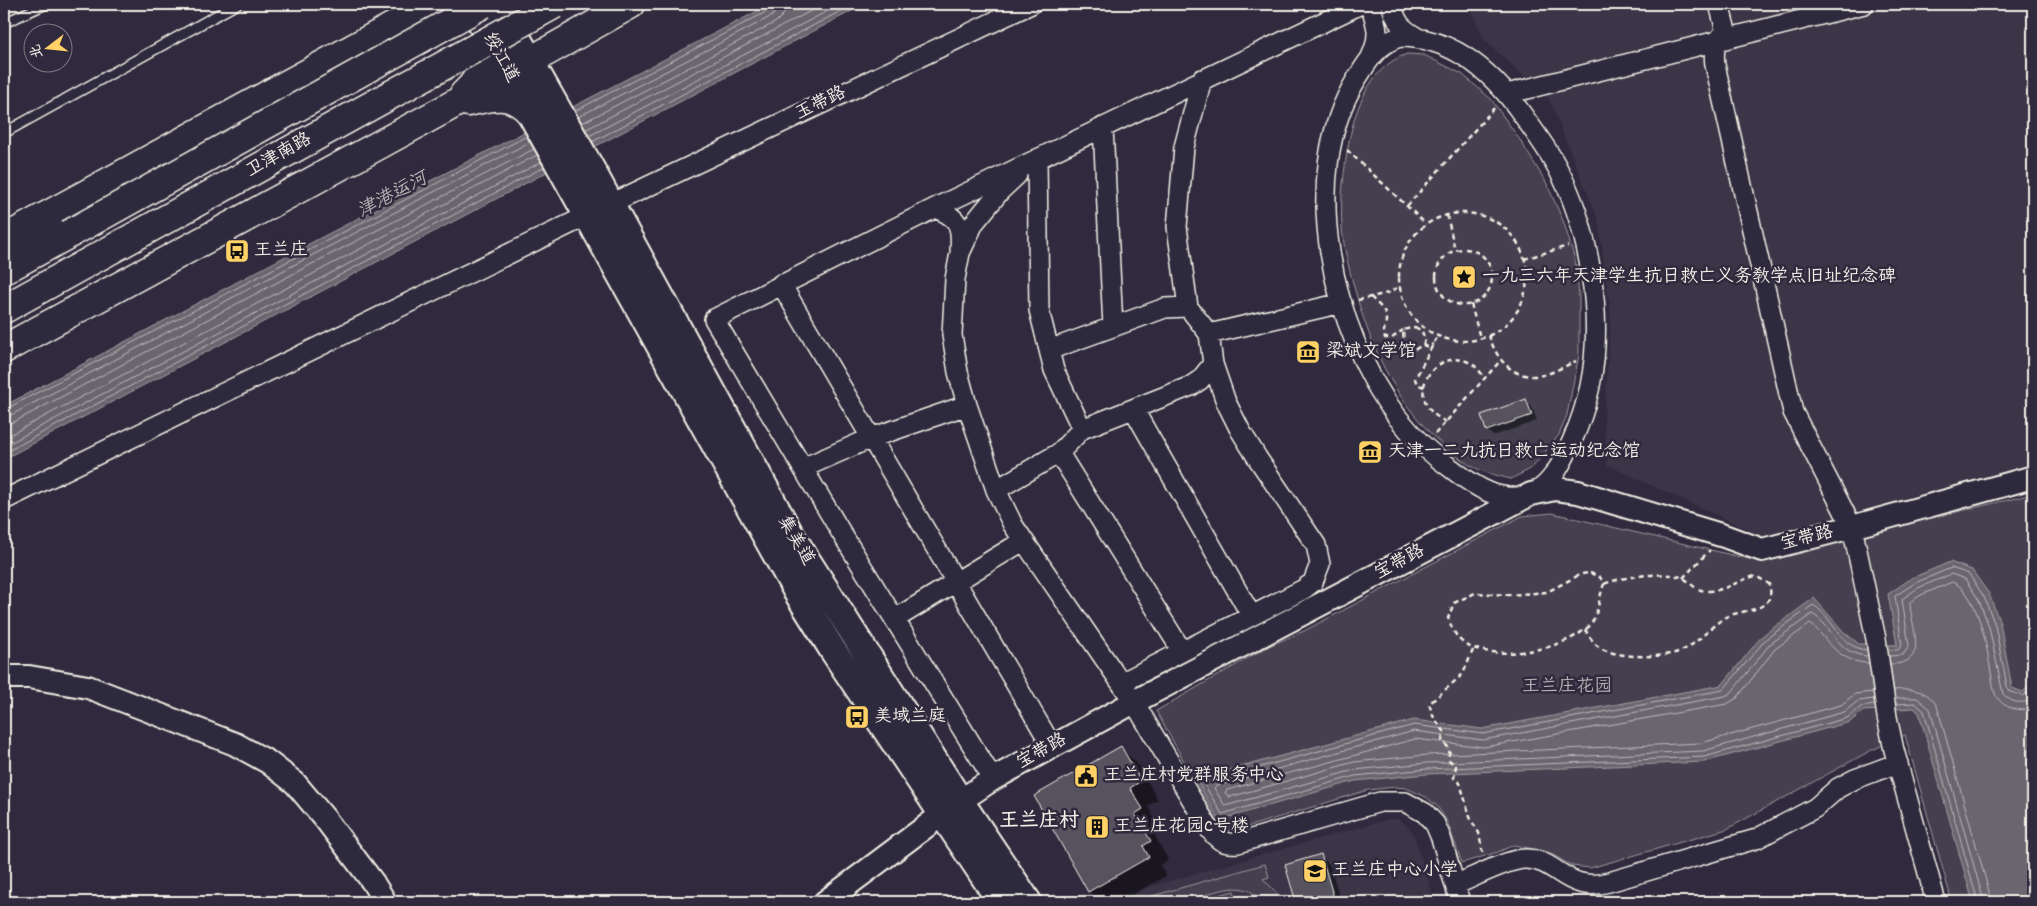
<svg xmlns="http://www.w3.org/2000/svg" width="2037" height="906" font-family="Dekko,'LXGW WenKai TC',sans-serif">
	<rect width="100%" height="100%" fill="#2f2a3d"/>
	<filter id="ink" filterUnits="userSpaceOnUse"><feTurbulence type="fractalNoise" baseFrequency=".02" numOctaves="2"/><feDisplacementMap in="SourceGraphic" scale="10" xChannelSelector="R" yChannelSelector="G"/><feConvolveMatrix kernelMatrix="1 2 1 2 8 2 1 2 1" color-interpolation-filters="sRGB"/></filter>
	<g filter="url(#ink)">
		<path fill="#3b3647" d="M1468,4H2024L2033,47V463L1764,537L1607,465L1604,423L1611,314L1598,219L1549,99L1485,41Z
			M1389,819H1397L1405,824L1413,832L1435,902H1095Z"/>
		<path fill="#454050" stroke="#9c989c" d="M1407,54L1424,55L1462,74L1491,99L1520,140L1547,184L1564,223L1575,260L1579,295V355L1567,415L1559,435L1532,468L1511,479C1494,475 1477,471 1462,460C1406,421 1374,359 1356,294C1350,273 1344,250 1342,228C1340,199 1344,169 1349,141C1356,106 1371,66 1407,54Z
			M2033,494V902H1952L1905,735L1870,751L1727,829L1590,868L1572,866L1548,852L1514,845L1498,852L1462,863L1447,821L1437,806L1426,797L1406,788L1395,787L1368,790L1234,831L1222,829L1156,711L1269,646L1304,631L1522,516L1552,513L1749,559L1833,541Z
			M1265,864L1269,877L1263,879L1275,891L1281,902H1262C1242,874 1209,896 1182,902C1167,905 1147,902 1131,902Z
			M1234,891L1237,902H1193Z"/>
		<path fill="#6a6670" stroke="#a19ea0" d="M771,4H865L4,459V406L299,249Z
			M1950,562L1972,570L1989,594L2000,623L2012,688L2023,692L2033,681V902H1973L1919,713L1914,708L1863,711L1850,722L1704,762L1427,774L1355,781L1219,820L1196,779L1414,720L1482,729L1722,685L1762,636L1814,598L1844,632L1859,644L1897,645L1888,594L1912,578Z"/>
		<path fill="#0007" d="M1526,401L1532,407L1537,421L1493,436L1487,430Z
			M1121,748L1139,766L1158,800L1148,806L1160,828L1153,832L1168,860L1160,865L1166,876L1120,902H1100L1089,891Z
			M1321,856L1330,865L1341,902H1297L1287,865Z"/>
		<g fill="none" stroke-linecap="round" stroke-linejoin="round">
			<path stroke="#bdb9b8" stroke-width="1" d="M575,111L768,11L772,4
				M578,117L772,16L777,10L778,4
				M582,123L776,22L784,14L785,4
				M585,130L824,4
				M589,136L841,4
				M592,142L854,4
				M4,410L527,136
				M4,417L11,415L305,259L530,142
				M4,424L14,422L308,266L534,149
				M4,438L537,155
				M4,446L541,162
				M4,453L544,167
				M1867,650C1840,649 1833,616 1813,605L1766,639L1723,690L1483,734L1414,725L1206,782L1204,784L1222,814L1355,776L1427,769L1704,757L1847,718L1861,707L1875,705
				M1888,650H1898L1902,645L1895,596L1915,583L1951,568L1969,574L1984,597L1995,625L2008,691L2023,696L2033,688
				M1868,656C1836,655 1833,625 1812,614L1770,644L1731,693L1725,696L1483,740L1414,731L1216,786L1214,788L1225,806L1354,770L1427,763L1703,751L1844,712L1858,701L1874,699
				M1889,656L1903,655L1909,646L1902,599L1918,588L1951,574L1965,579L1979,600L1989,627L2003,694C2011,703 2024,706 2033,697
				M1869,663C1849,663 1837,653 1824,638C1820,633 1816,627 1810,624L1775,649L1737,698L1727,704L1484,747L1415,739L1227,790L1225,793L1230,797L1354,762L1427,755L1701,743L1841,705L1855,694L1873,692
				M1890,664C1932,665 1910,626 1910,602L1921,595L1952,582C1982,593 1989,663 1994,691C1999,707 2019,714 2033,707
				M1894,690C1912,689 1927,689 1937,706L1992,902
				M1895,698H1917L1930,709L1984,902
				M1896,704L1915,703L1924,711L1978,902"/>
		</g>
		<path fill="#56525f" stroke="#f4f1e8" d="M1526,399L1532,415L1486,431L1481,415Z
			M1121,746L1141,781L1130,788L1143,809L1135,814L1151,841L1143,846L1149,857L1088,892L1034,796Z
			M1321,854L1335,902H1296L1285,865Z"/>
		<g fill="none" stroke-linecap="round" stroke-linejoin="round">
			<defs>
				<path id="service" d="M4,23L46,4
					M4,133L237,4"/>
				<path id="minor" d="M1370,4C1377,25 1381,35 1371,57
					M1391,4C1397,23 1400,28 1418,38
					M1719,4L1726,31C1715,42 1713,49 1715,65L1793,412L1852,527L1876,639L1887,717L1894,750L1936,902
					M1400,37C1453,37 1493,73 1522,114C1534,131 1547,148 1557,167C1590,228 1604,318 1590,386C1586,405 1580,423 1572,441C1564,459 1551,487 1531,494C1501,505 1474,486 1452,469C1432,455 1413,437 1398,418C1332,332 1297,176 1356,80C1367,62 1378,43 1400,37Z
					M1507,94L1864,4
					M1103,127L1113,327
					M1037,159L1039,310L1054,370L1082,429
					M1017,175L1000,191L974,223L960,253L955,279L952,335L958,372L967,405L996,490L1013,525L1134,702L1208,827C1216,839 1223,845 1238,843L1380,802H1405L1425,813L1435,824L1441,838L1460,902
					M935,208C958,217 962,225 960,249
					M781,284L1052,746
					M1209,334L1342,303
					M1049,350L1165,308L1188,307
					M1134,410L1251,615
					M1059,453L1182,651
					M803,468L871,438L967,405
					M996,490L1059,453L1082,429L1191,386L1200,380L1213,364
					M4,500L611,204L1031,4
					M895,619L1023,541
					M1121,683L1304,589L1313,582L1320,564L1316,545L1258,459L1240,430L1226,402L1213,364L1209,334L1188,307L1177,227L1184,147L1202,79
					M993,779L842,534L714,319L935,208L1361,4
					M1455,885C1472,878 1508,859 1525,859C1558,859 1566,894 1609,882L1756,839L1815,808L1838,788L1855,779L1898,763"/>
				<path id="tertiary" d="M4,677H29L88,687L235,744L268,762L295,783L326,820L372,881L385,902
					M825,902L960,801L993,779L1134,702L1531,494L1555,489L1578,492L1724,536L1762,550L1852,527L2033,477"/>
				<path id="secondary" d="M498,4L589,165L789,532L960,801L1028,902
					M483,28L798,594L834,652L1001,902"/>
				<path id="primary" d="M464,94C490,71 493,37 484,4
					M468,102C492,96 512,91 530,112
					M4,239L434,4
					M4,349L445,109L631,4"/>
				<path id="trunk" d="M4,270L69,234
					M4,309L85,264"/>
			</defs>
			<use href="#service" stroke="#f4f1e8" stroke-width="12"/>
			<use href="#minor" stroke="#f4f1e8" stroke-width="22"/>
			<use href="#tertiary" stroke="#f4f1e8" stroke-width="26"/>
			<use href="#secondary" stroke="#f4f1e8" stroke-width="30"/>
			<use href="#primary" stroke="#f4f1e8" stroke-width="31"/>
			<use href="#trunk" stroke="#f4f1e8" stroke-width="31"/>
			<path stroke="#f4f1e8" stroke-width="2.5" stroke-dasharray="5 4" stroke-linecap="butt" d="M1347,150L1426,224
				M1407,206L1496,106
				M1399 277a64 64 0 1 1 128 0a64 64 0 1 1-128 0Z
				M1447,215L1455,250
				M1436 277a28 28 0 1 1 56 0a28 28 0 1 1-56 0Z
				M1524,259L1568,246
				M1371,297C1375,302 1382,307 1385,313C1389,322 1381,330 1385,338H1392L1403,330
				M1358,300L1388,293L1400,286
				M1471,304L1480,338
				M1415,327L1422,331L1425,341L1423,345L1410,352L1404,343L1403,330Z
				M1489,335C1496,360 1514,381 1543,375C1555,372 1565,366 1576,361
				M1423,345L1428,347L1433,344
				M1424,387L1417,384L1415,379L1438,335
				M1446,422C1439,418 1432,414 1428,407C1411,380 1445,347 1472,364C1477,367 1481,373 1485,378
				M1435,434L1501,360
				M1590,573L1600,577L1604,584C1599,596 1599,612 1591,624C1590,627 1585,629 1583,631C1556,651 1499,660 1468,646C1457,640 1452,629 1448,618L1454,603L1475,593L1509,595L1547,592L1581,574Z
				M1683,578L1710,550
				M1585,629C1589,636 1593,643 1599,647C1616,659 1668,659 1685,649C1700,641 1710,627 1724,618C1740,608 1778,614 1769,584L1756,576C1740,579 1726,591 1708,591C1693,591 1690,580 1681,577C1663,571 1621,577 1604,584
				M1473,650L1463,674L1429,704L1434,718L1444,731L1442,741L1450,749L1448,759L1456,766L1454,778L1460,783L1471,820L1479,833L1483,855"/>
			<use href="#service" stroke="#2f2a3d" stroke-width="9"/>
			<use href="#minor" stroke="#2f2a3d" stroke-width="19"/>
			<use href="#tertiary" stroke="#2f2a3d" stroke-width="22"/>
			<use href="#secondary" stroke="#2f2a3d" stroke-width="26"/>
			<use href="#primary" stroke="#2f2a3d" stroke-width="28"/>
			<use href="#trunk" stroke="#2f2a3d" stroke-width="28"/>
			<defs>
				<path id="trunk-bridge" d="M69,234L483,4
					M85,264L555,4"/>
			</defs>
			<use href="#trunk-bridge" stroke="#f4f1e8" stroke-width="31" stroke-linecap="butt"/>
			<use href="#trunk-bridge" stroke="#2f2a3d" stroke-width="28"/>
		</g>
	</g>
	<defs>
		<symbol id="bus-square" viewBox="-11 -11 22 22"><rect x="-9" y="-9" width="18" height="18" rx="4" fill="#ffd166" stroke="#2f2a3d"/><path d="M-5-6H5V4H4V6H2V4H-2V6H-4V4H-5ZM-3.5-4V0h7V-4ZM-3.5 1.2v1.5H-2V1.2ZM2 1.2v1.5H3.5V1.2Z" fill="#111"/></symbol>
		<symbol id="sight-square" viewBox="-11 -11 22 22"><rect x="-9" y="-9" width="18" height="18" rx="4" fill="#ffd166" stroke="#2f2a3d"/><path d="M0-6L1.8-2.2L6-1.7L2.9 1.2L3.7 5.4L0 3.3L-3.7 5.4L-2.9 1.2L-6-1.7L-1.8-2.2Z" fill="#111"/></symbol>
		<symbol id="museum-square" viewBox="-11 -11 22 22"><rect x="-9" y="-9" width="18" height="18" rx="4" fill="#ffd166" stroke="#2f2a3d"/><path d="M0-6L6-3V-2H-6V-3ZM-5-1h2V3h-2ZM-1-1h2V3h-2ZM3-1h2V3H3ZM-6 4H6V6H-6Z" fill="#111"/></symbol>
		<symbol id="civic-square" viewBox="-11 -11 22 22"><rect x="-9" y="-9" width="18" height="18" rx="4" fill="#ffd166" stroke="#2f2a3d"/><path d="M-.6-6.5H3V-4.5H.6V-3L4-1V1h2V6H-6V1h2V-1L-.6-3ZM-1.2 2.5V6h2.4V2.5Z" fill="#111"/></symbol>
		<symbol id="building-square" viewBox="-11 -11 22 22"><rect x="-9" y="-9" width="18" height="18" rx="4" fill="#ffd166" stroke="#2f2a3d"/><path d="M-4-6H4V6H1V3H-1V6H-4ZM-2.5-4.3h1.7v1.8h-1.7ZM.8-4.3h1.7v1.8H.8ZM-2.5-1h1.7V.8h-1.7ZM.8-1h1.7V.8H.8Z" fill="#111"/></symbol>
		<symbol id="school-square" viewBox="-11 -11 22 22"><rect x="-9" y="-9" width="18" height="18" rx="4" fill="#ffd166" stroke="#2f2a3d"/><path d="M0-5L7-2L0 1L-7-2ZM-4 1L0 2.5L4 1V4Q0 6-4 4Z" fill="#111"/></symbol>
	</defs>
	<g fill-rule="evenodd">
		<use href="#bus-square" x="223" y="237" width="28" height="28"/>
		<use href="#sight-square" x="1450" y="263" width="28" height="28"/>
		<use href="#museum-square" x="1294" y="338" width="28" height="28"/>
		<use href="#museum-square" x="1356" y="438" width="28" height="28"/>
		<use href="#bus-square" x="843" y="703" width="28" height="28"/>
		<use href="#civic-square" x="1072" y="762" width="28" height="28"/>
		<use href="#building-square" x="1083" y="813" width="28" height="28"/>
		<use href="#school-square" x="1301" y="857" width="28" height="28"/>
	</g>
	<g text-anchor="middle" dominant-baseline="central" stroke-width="5" stroke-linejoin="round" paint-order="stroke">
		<g font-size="18" fill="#f4f1e8" stroke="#2f2a3d">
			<text transform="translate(500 58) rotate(61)">绥江道</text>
			<text transform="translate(821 104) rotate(-26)">玉带路</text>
			<text transform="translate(279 156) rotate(-29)">卫津南路</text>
			<text transform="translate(1807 539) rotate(-14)">宝带路</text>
			<text transform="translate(795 541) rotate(59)">集美道</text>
			<text transform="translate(1400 563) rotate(-28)">宝带路</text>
			<text transform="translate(1042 752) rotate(-29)">宝带路</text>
		</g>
		<g font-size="18" fill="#f4f1e8" stroke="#2f2a3d" text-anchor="start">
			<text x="254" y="251">王兰庄</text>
			<text x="1482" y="277">一九三六年天津学生抗日救亡义务教学点旧址纪念碑</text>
			<text x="1326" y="352">梁斌文学馆</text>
			<text x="1388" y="452">天津一二九抗日救亡运动纪念馆</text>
			<text x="874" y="717">美域兰庭</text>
			<text x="1104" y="776">王兰庄村党群服务中心</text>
			<text x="1114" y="827">王兰庄花园C号楼</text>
			<text x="1332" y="871">王兰庄中心小学</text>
		</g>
		<g font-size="18" fill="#b7b3b3" stroke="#2f2a3d">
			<text x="1567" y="687">王兰庄花园</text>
		</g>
		<g font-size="19" font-style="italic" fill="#b6b2b2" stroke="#2f2a3d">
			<text transform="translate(393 196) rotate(-28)">津港运河</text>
		</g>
		<g font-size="20" font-weight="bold" fill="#f4f1e8" stroke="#2f2a3d">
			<text x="1039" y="822">王兰庄村</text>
		</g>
	</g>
	<rect width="2037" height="906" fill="none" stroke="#2f2a3d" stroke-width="20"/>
	<rect x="10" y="10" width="2017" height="886" fill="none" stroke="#f4f1e8" stroke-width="2" filter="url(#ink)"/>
	<g transform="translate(48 48) rotate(254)"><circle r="24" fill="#2f2a3d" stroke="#7e7a81"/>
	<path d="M0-4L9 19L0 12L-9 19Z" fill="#ffd166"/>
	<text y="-8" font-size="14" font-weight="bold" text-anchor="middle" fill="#f4f1e8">北</text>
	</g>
</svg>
